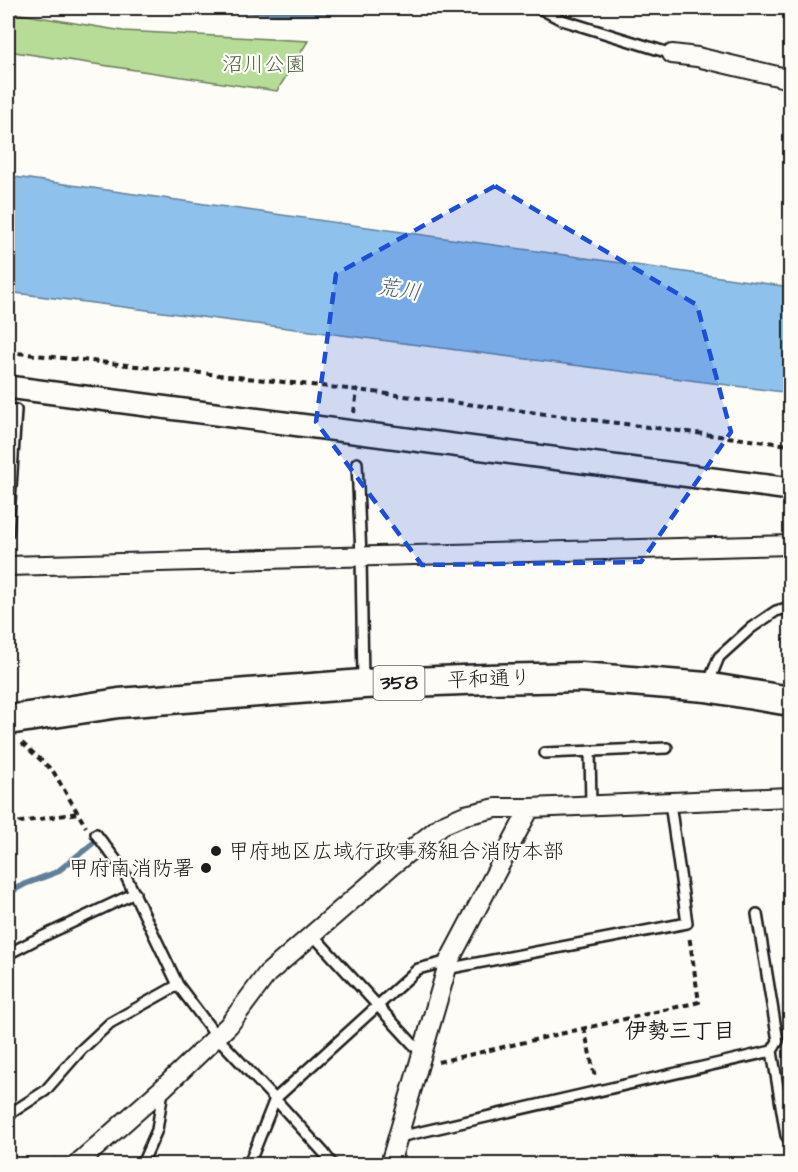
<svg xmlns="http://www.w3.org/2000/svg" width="798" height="1172" font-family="'Architects Daughter','Klee One',sans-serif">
	<rect width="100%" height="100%" fill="#fdfcf7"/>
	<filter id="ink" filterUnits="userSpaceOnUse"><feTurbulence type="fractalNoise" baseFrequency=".0167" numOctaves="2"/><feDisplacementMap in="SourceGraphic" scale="12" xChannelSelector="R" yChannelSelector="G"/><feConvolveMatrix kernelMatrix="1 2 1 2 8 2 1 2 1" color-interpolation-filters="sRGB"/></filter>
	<g filter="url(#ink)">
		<path fill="#b7dc97" stroke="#6a7c5a" stroke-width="1.5" d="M8,12L123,31L308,41L277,91L8,51Z"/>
		<path fill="#8ec1eb" stroke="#607f98" stroke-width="1.5" d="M8,176L790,287V393L8,292Z"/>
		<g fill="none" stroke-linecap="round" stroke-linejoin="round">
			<path stroke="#607f98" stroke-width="6" d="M205,8C257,12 308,16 359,8
				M8,893L25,884L57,872L92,844"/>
			<defs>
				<path id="service" d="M539,8L562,20L672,54
					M357,463L361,556L363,682
					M8,533L16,410
					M708,684L719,657L751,628L776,611L790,607
					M590,751L591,806
					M545,753L667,748
					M96,834L122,868L178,985L217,1037L275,1099L324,1153L332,1164
					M757,914L778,1041L772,1051
					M312,934L421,1053
					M8,954L33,941L135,893
					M446,969L687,923L670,803
					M8,1115L45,1091L81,1050L110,1023L178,985
					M399,1137L772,1051L786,1135L790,1141
					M142,1164L157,1130L163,1090
					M249,1164L275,1099L418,969L449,961"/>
				<path id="minor" d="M672,54L697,57L790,79
					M8,566L790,545
					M77,1164L163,1088L229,1025L267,974L390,867L442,825L465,815L496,808H530L790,797
					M390,1164L449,961L530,808"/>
				<path id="tertiary" d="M8,387L790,489"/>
				<path id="trunk" d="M8,720L119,703L363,684L487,679L581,677L706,687L790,701"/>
			</defs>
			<use href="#service" stroke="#1c1c1c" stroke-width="14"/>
			<use href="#minor" stroke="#1c1c1c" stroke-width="22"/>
			<use href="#tertiary" stroke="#1c1c1c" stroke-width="26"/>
			<use href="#trunk" stroke="#1c1c1c" stroke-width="33"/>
			<path stroke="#1c1c1c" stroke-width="4" stroke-dasharray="6 4.5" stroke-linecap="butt" d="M8,352L357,390L790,445
				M354,413L357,390
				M22,743L53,771L86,827
				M8,824L78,813
				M584,1028L595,1077
				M438,1062L699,1002L689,935
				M45,1164L55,1160L60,1164"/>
			<use href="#service" stroke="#fdfcf7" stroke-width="9"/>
			<use href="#minor" stroke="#fdfcf7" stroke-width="18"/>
			<use href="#tertiary" stroke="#fdfcf7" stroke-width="21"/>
			<use href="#trunk" stroke="#fdfcf7" stroke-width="28"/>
		</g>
	</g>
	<path fill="#1d4ed8" fill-opacity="0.2" stroke="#1d4ed8" stroke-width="4.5" stroke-dasharray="12 8" stroke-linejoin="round" d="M495,186L697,305L731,432L641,562L422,565L316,422L336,274Z"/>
	<g fill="#1c1c1c" stroke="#fdfcf7" stroke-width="2">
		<circle cx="216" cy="851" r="6"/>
		<circle cx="206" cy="868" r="6"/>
	</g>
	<g text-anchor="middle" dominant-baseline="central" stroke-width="4.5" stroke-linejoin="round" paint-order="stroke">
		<rect fill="#fdfcf7" stroke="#605f5e" stroke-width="1.5" x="373.5" y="666" width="51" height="34" rx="4.5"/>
		<g font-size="20" font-weight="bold" fill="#1c1c1c">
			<text x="399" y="683">358</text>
		</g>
		<g font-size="21" fill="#525f47" stroke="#fdfcf7">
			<text x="264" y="64">沼川公園</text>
		</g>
		<g font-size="21" fill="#1c1c1c" stroke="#fdfcf7">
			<text transform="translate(489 679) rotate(-2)">平和通り</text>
		</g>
		<g font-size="21" fill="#1c1c1c" stroke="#fdfcf7" text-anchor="start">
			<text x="228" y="851">甲府地区広域行政事務組合消防本部</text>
			<text x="194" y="868" text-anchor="end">甲府南消防署</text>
		</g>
		<g font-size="22" font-style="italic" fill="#4a5e6f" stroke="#fdfcf7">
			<text transform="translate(399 290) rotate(9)">荒川</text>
		</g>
		<g font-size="22" font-weight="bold" fill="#1c1c1c" stroke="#fdfcf7">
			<text x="680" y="1031">伊勢三丁目</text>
		</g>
	</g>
	<rect width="798" height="1172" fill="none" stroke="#fdfcf7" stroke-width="30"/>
	<rect x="15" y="15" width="768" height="1142" fill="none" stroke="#1c1c1c" stroke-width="2" filter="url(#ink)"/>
</svg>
